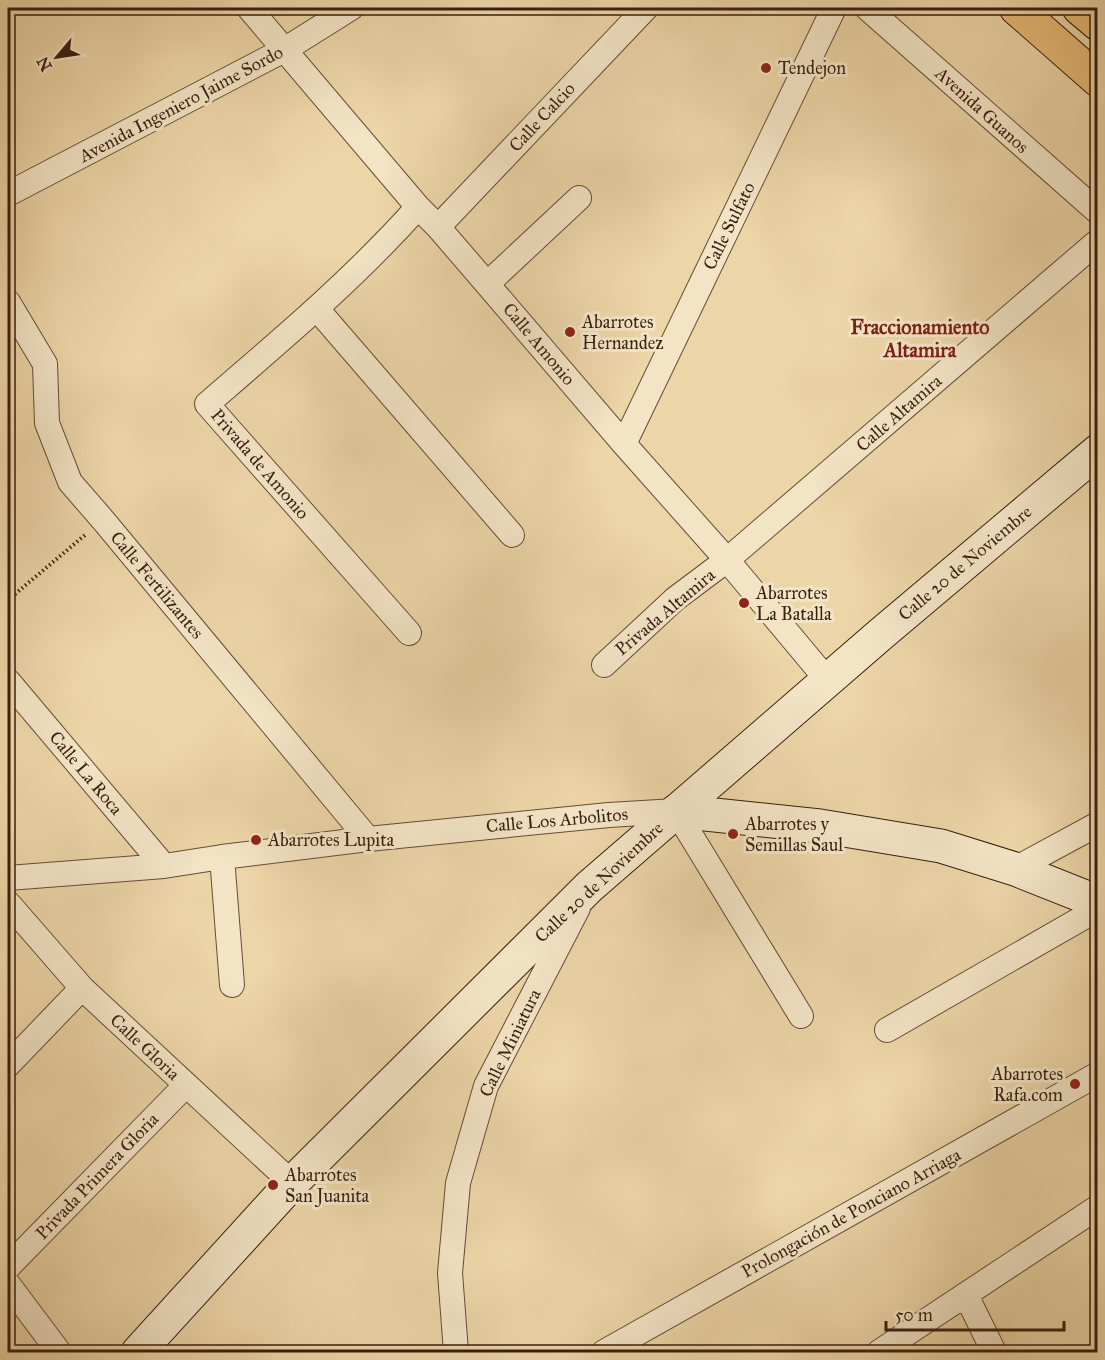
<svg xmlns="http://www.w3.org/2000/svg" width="1105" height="1360" font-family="'IM FELL Great Primer',serif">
	<rect width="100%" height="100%" fill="#ecd5a7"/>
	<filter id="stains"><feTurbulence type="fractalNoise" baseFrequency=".00333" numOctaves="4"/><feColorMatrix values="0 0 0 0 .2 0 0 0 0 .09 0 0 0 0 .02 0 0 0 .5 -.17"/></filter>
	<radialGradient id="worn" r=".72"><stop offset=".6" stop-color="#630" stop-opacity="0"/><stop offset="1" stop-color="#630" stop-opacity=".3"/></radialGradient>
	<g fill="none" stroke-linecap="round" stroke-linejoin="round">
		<defs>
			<path id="street" d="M249,8L418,207L438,227L487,284L624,444L727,560L828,681
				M867,8L1098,212
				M8,194L284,50L351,8
				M438,227L646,8
				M487,284L579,198
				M8,302L45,364L47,423L70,482L103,520L368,839
				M317,309L512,535
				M624,444L834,8
				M409,633L207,404C280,341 354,279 418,207
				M604,665L675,599L727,560L1098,241
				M8,681L164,866
				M222,857L232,985
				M1015,869L1098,824
				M8,878L164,866L222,857L368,839L609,815L676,811L801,1016
				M8,903L82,988L292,1183
				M887,1030L1098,909
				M8,1065L82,988
				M8,1267L186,1085
				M8,1284L59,1352
				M966,1295L994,1352
				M456,1352L450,1273L458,1183L486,1086L578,908
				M604,1352L1098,1074
				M879,1352L1098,1207"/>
			<path id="secondary" d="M676,811L820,826L941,846L1015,869L1098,902
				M138,1352L292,1183L589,887L881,634L1098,451"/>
			<path id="primary" d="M1016,8L1098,80
				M1079,8L1098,24"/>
		</defs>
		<use href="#street" stroke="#654c35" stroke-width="26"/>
		<use href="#secondary" stroke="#381f0f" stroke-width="35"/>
		<use href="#primary" stroke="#381f0f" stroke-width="35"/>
		<path stroke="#381f0f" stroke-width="4" stroke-dasharray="1.5 3" stroke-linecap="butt" d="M8,600L85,535"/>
		<use href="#street" stroke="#f3e4c6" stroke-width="24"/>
		<use href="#secondary" stroke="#f3e4c6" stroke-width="33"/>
		<use href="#primary" stroke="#e6ba74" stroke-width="33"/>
		<path stroke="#381f0f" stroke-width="4.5" stroke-dasharray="10 10" stroke-linecap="butt" d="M8,1347L13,1352"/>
	</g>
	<g fill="#8f2418" stroke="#f3e4c6" stroke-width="2">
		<circle cx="766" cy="68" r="6"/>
		<circle cx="570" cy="332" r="6"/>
		<circle cx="744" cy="603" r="6"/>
		<circle cx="733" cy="834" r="6"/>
		<circle cx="256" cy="840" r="6"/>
		<circle cx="1075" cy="1084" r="6"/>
		<circle cx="273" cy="1185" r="6"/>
	</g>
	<g text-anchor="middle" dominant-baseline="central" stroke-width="6" stroke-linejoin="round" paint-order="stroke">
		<g font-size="18" fill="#381f0f" stroke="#f3e4c6" text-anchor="start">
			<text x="778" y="68">Tendejon</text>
			<text x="582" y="322">Abarrotes<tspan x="582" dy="21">Hernandez</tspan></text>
			<text x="756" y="593">Abarrotes<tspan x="756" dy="21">La Batalla</tspan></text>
			<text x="745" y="824">Abarrotes y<tspan x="745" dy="21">Semillas Saul</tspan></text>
			<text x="268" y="840">Abarrotes Lupita</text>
			<text x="1063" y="1074" text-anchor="end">Abarrotes<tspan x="1063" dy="21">Rafa.com</tspan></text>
			<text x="285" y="1175">Abarrotes<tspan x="285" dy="21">San Juanita</tspan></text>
		</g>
		<g font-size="18" fill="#381f0f" stroke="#f3e4c6">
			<text transform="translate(181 104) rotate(-28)">Avenida Ingeniero Jaime Sordo</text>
			<text transform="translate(982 110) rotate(42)">Avenida Guanos</text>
			<text transform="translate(542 117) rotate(-47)">Calle Calcio</text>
			<text transform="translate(729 226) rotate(-64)">Calle Sulfato</text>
			<text transform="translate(539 344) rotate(50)">Calle Amonio</text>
			<text transform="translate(899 413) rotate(-41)">Calle Altamira</text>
			<text transform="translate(260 464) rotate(49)">Privada de Amonio</text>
			<text transform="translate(965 563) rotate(-40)">Calle 20 de Noviembre</text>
			<text transform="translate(157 585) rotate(50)">Calle Fertilizantes</text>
			<text transform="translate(665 612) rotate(-40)">Privada Altamira</text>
			<text transform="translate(86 773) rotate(50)">Calle La Roca</text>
			<text transform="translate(557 820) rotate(-5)">Calle Los Arbolitos</text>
			<text transform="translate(599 882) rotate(-43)">Calle 20 de Noviembre</text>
			<text transform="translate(510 1043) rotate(-64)">Calle Miniatura</text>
			<text transform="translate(145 1047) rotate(43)">Calle Gloria</text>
			<text transform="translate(97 1176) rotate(-46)">Privada Primera Gloria</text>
			<text transform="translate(851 1213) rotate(-29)">Prolongación de Ponciano Arriaga</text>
		</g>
		<g font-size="20" font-weight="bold" fill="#7a1f14" stroke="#f3e4c6">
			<text x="920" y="327">Fraccionamiento<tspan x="920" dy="23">Altamira</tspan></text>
		</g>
	</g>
	<rect width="1105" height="1360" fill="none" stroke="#ecd5a7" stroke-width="30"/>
	<rect x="9" y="9" width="1087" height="1342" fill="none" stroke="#381f0f" stroke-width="3"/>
	<rect x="15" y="15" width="1075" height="1330" fill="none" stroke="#381f0f" stroke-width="1.5"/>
	<g transform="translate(57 57) rotate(241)" stroke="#f3e4c6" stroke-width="4.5" paint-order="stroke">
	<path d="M0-4.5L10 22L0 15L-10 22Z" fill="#381f0f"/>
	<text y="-9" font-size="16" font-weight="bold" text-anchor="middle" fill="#381f0f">N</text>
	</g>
	<path d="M886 1321v9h178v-9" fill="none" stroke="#381f0f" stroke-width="3"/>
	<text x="895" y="1321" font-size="18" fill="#381f0f" stroke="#f3e4c6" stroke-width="4.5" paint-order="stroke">50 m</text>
	<rect width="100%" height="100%" filter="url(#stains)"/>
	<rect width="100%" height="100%" fill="url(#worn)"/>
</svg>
